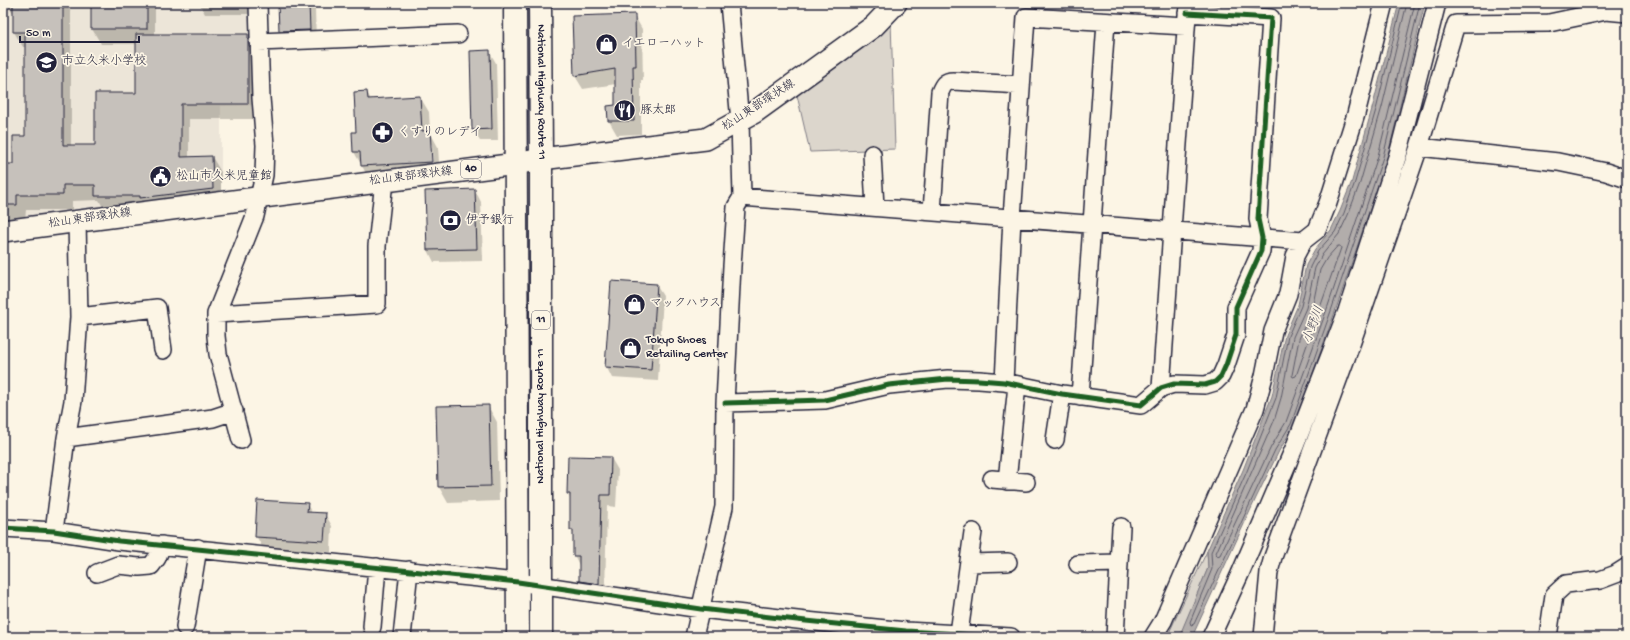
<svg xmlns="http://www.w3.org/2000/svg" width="1630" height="640" font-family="'Gochi Hand','Klee One',sans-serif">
	<rect width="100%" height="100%" fill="#fcf5e5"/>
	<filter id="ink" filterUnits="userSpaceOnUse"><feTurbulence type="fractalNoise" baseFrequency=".025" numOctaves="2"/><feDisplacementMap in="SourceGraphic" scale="8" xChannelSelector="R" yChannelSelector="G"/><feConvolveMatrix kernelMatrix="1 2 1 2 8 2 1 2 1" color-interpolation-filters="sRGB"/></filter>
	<g filter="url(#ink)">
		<path fill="#ece5d8" d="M3,3H253L256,105L221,106V194L3,222Z"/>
		<path fill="#dcd6cc" stroke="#7f7c84" d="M891,21L895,149L810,152L797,95L867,45Z
			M1207,551L1208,568L1181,634L1179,637H1167Z"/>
		<path fill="#b2adab" stroke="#78757e" d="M1399,3H1425L1387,159L1336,309L1294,426L1279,451L1256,498L1192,637H1179L1208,568L1207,551L1243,470L1272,396L1285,335L1298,305L1306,265L1315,249L1331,230L1340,211L1352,181L1373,105Z"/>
		<path fill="#0003" fill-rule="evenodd" d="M6,3H66L71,12V146H96L137,94V44H101L92,29V3H155V35H247L256,51V119H189V158L212,157L221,172V204L105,211L99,200L72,201V210H26L25,220H3V165H14L26,137V47H23L14,32V14Z
			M199,3H254V14H205Z
			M279,3H312L315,9L316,41L287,43L280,31Z
			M634,15L642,29L643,80H641V134L617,135L609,121L616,106V84L583,89L575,76Z
			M489,51L496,63L498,141H480L473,130Z
			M367,92L371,100L420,97L429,112L430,132L438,147L440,178L371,182L354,152L353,133H357ZM430,142L432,145L433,167H431Z
			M475,190L481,202L483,261L434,262L428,250L426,192Z
			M656,285L663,296L658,381L612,378L606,366Z
			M488,406L497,422L499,501L448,503L439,487L437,407Z
			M611,458L618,470L616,507L607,506L605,595L587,592L580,581V567L574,555V535L571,530V500L568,494Z
			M307,504L312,513L325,514L332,526L331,552L263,548L256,536Z"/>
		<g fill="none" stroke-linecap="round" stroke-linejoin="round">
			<path stroke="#5c5a68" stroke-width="1" d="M1402,3L1377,106L1355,182L1344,213L1335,232L1318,251L1310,267L1301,306L1288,336L1276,398L1247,471L1211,552L1212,569L1190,622L1191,625L1194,624L1275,450L1291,424L1332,308L1383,157L1420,3
				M1407,3L1382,107L1360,183L1348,215L1339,234L1322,255L1315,268L1306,308L1293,337L1281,398L1274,421L1216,553L1217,556L1220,555L1271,447L1286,422L1328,306L1378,156L1415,3
				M1338,246H1340L1341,248L1296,376L1293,377L1292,375L1299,339L1312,309L1320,270L1327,258Z"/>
		</g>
		<path fill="#c6c1bb" stroke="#22223b" d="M13,3H63V145H95V93H136V34H248V104H181V157L212,156L213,189L140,198V196H95V185H63V195H17V205H3V164H13V136H25V32H13Z
			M91,3H147V29H91Z
			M278,3H309L310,30L279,31Z
			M635,14L636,66H633L634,121H608L607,106L615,105V69L574,76L572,16Z
			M490,50L492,129L472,130L470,51Z
			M367,91L368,99L420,96L422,131L430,130L432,162L361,166L360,152H353L352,132H356L354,92Z
			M475,189L477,249L427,250L425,191Z
			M611,281L657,284L651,370L605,367Z
			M489,405L491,486L438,487L436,406Z
			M568,456L611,457L610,495H601L599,584L579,581V556H573V530H570V494H567Z
			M257,500L308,503L307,512L326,513L324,541L255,537Z"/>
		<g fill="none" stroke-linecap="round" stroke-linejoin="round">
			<defs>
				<path id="minor" d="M258,42L458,34
					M1419,147L1558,162L1606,172L1627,179
					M872,154L875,207
					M742,197L1303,241
					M932,212L940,92C943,85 945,81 953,81L1021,85
					M216,314L377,304V246L384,181
					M79,317L157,308L163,350
					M1004,382L1012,218L1026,17L1186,26
					M1161,388L1187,15
					M1080,397L1106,22
					M725,403L825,400L889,385L948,379L979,380L1004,382L1062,394L1141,405L1161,388L1174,384L1205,385L1215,382L1221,376L1226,365L1236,335V307L1261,251L1262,238L1258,219L1271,18L1187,13
					M66,438L213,418L234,411
					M241,440L218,354L216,336V314L255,216L264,175L265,145L261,98L258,3
					M1055,440L1062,394
					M992,479L1026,482
					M1007,481L1017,385
					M3,528L54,531L119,541L518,582L701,609L806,621L906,631L1011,637
					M54,531L66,438L73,401L79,317L77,221
					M969,563L1008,562
					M1078,564L1119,563
					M97,573L118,565L139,567L151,566L157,558L162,545
					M185,627L198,548
					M372,627L377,567
					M959,633L973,532
					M402,637L409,570
					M694,637L724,507L725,403L732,266L736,207L742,197L740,121L729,3
					M1115,637L1121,527
					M1153,637L1163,621L1255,409L1264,376L1273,331L1288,294L1295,256L1303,241L1317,230L1328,203L1356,114L1384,3
					M1211,637L1240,574L1295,446L1347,311L1399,151L1437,3
					M1263,637L1269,572L1273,557L1349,350L1419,147L1456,24L1549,23L1606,11L1627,13
					M1548,637L1554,595L1566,584L1600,580L1616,574L1627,567"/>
				<path id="major" d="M3,231L516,164L541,159L706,139L755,112L874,26L896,3"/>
				<g id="highway">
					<path d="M515,3L518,637"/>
					<path id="s1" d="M540,3L541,159V637"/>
				</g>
			</defs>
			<use href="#minor" stroke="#22223b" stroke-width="20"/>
			<use href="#major" stroke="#22223b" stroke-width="24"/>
			<use href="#highway" stroke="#22223b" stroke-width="25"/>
			<use href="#minor" stroke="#fcf5e5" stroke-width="17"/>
			<use href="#major" stroke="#fcf5e5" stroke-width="21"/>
			<use href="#highway" stroke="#fcf5e5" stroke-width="22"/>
			<defs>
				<path id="cycleway" d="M725,403L825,400L889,385L948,379L979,380L1004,382L1062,394L1141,405L1161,388L1174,384L1205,385L1215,382L1221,376L1226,365L1236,335V307L1261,251L1262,238L1258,219L1271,18L1187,13
					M3,528L54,531L119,541L518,582L701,609L806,621L906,631L1011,637"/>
			</defs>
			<use href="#cycleway" stroke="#fcf5e5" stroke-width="8"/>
			<use href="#cycleway" stroke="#1b5e20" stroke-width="5"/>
		</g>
	</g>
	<defs>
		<symbol id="shop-disc" viewBox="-11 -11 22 22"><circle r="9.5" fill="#22223b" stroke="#fcf5e5"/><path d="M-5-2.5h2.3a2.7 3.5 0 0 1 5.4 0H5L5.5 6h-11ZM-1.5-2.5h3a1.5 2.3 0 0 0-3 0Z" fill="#fff"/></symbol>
		<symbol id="school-disc" viewBox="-11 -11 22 22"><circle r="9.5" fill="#22223b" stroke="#fcf5e5"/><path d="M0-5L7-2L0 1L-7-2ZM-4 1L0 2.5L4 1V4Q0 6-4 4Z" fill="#fff"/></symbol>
		<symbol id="restaurant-disc" viewBox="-11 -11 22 22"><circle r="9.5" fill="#22223b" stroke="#fcf5e5"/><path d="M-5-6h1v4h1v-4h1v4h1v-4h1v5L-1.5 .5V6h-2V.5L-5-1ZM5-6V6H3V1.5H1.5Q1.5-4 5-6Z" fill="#fff"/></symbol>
		<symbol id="pharmacy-disc" viewBox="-11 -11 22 22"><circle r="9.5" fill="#22223b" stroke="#fcf5e5"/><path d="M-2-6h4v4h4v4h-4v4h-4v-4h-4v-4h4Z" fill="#fff"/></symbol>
		<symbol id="civic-disc" viewBox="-11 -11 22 22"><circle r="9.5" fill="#22223b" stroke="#fcf5e5"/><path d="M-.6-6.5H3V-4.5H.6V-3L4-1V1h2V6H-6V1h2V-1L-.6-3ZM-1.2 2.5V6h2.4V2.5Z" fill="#fff"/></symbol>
		<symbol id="bank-disc" viewBox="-11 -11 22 22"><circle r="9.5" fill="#22223b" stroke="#fcf5e5"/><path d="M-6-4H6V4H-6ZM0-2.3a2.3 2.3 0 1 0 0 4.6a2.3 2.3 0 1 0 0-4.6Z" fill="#fff"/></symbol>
	</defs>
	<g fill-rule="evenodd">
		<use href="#shop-disc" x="594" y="32" width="25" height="25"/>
		<use href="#school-disc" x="34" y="50" width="25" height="25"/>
		<use href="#restaurant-disc" x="612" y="98" width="25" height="25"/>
		<use href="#pharmacy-disc" x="370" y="120" width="25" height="25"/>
		<use href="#civic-disc" x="148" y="164" width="25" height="25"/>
		<use href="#bank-disc" x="438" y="208" width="25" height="25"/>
		<use href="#shop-disc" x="622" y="292" width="25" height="25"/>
		<use href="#shop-disc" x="618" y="336" width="25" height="25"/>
	</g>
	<g text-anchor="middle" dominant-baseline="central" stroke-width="3.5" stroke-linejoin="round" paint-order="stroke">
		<g fill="#fcf5e5" stroke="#63616e" stroke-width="1">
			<rect x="461" y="160" width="20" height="18" rx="3"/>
			<rect x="532" y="311" width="18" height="18" rx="3"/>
		</g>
		<g font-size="11" font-weight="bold" fill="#22223b">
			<text x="471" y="169">40</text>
			<text x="541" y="320">11</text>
		</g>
		<g font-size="12" fill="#22223b" stroke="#fcf5e5" text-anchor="start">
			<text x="622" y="44">イエローハット</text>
			<text x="62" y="62">市立久米小学校</text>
			<text x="640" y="111">豚太郎</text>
			<text x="398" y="133">くすりのレデイ</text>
			<text x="176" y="177">松山市久米児童館</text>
			<text x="466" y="221">伊予銀行</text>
			<text x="650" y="304">マックハウス</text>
			<text x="646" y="341">Tokyo Shoes<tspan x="646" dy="14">Retailing Center</tspan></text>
		</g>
		<g font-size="12" fill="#22223b" stroke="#fcf5e5">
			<text stroke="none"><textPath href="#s1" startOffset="89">National Highway Route 11</textPath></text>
			<text transform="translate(759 106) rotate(-33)">松山東部環状線</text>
			<text transform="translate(411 177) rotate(-7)">松山東部環状線</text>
			<text transform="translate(90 219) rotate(-8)">松山東部環状線</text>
			<text transform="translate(541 416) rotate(-90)">National Highway Route 11</text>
		</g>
		<g font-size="13" font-style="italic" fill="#545362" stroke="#fcf5e5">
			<text transform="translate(1314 325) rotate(-70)">小野川</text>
		</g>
	</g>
	<rect width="1630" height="640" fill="none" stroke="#fcf5e5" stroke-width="16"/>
	<rect x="8" y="8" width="1614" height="624" fill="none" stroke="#22223b" stroke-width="1.5" filter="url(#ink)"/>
	<path d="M20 36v6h119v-6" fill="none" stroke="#22223b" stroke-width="2"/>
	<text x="26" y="36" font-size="12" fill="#22223b" stroke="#fcf5e5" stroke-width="3" paint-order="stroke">50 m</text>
</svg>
